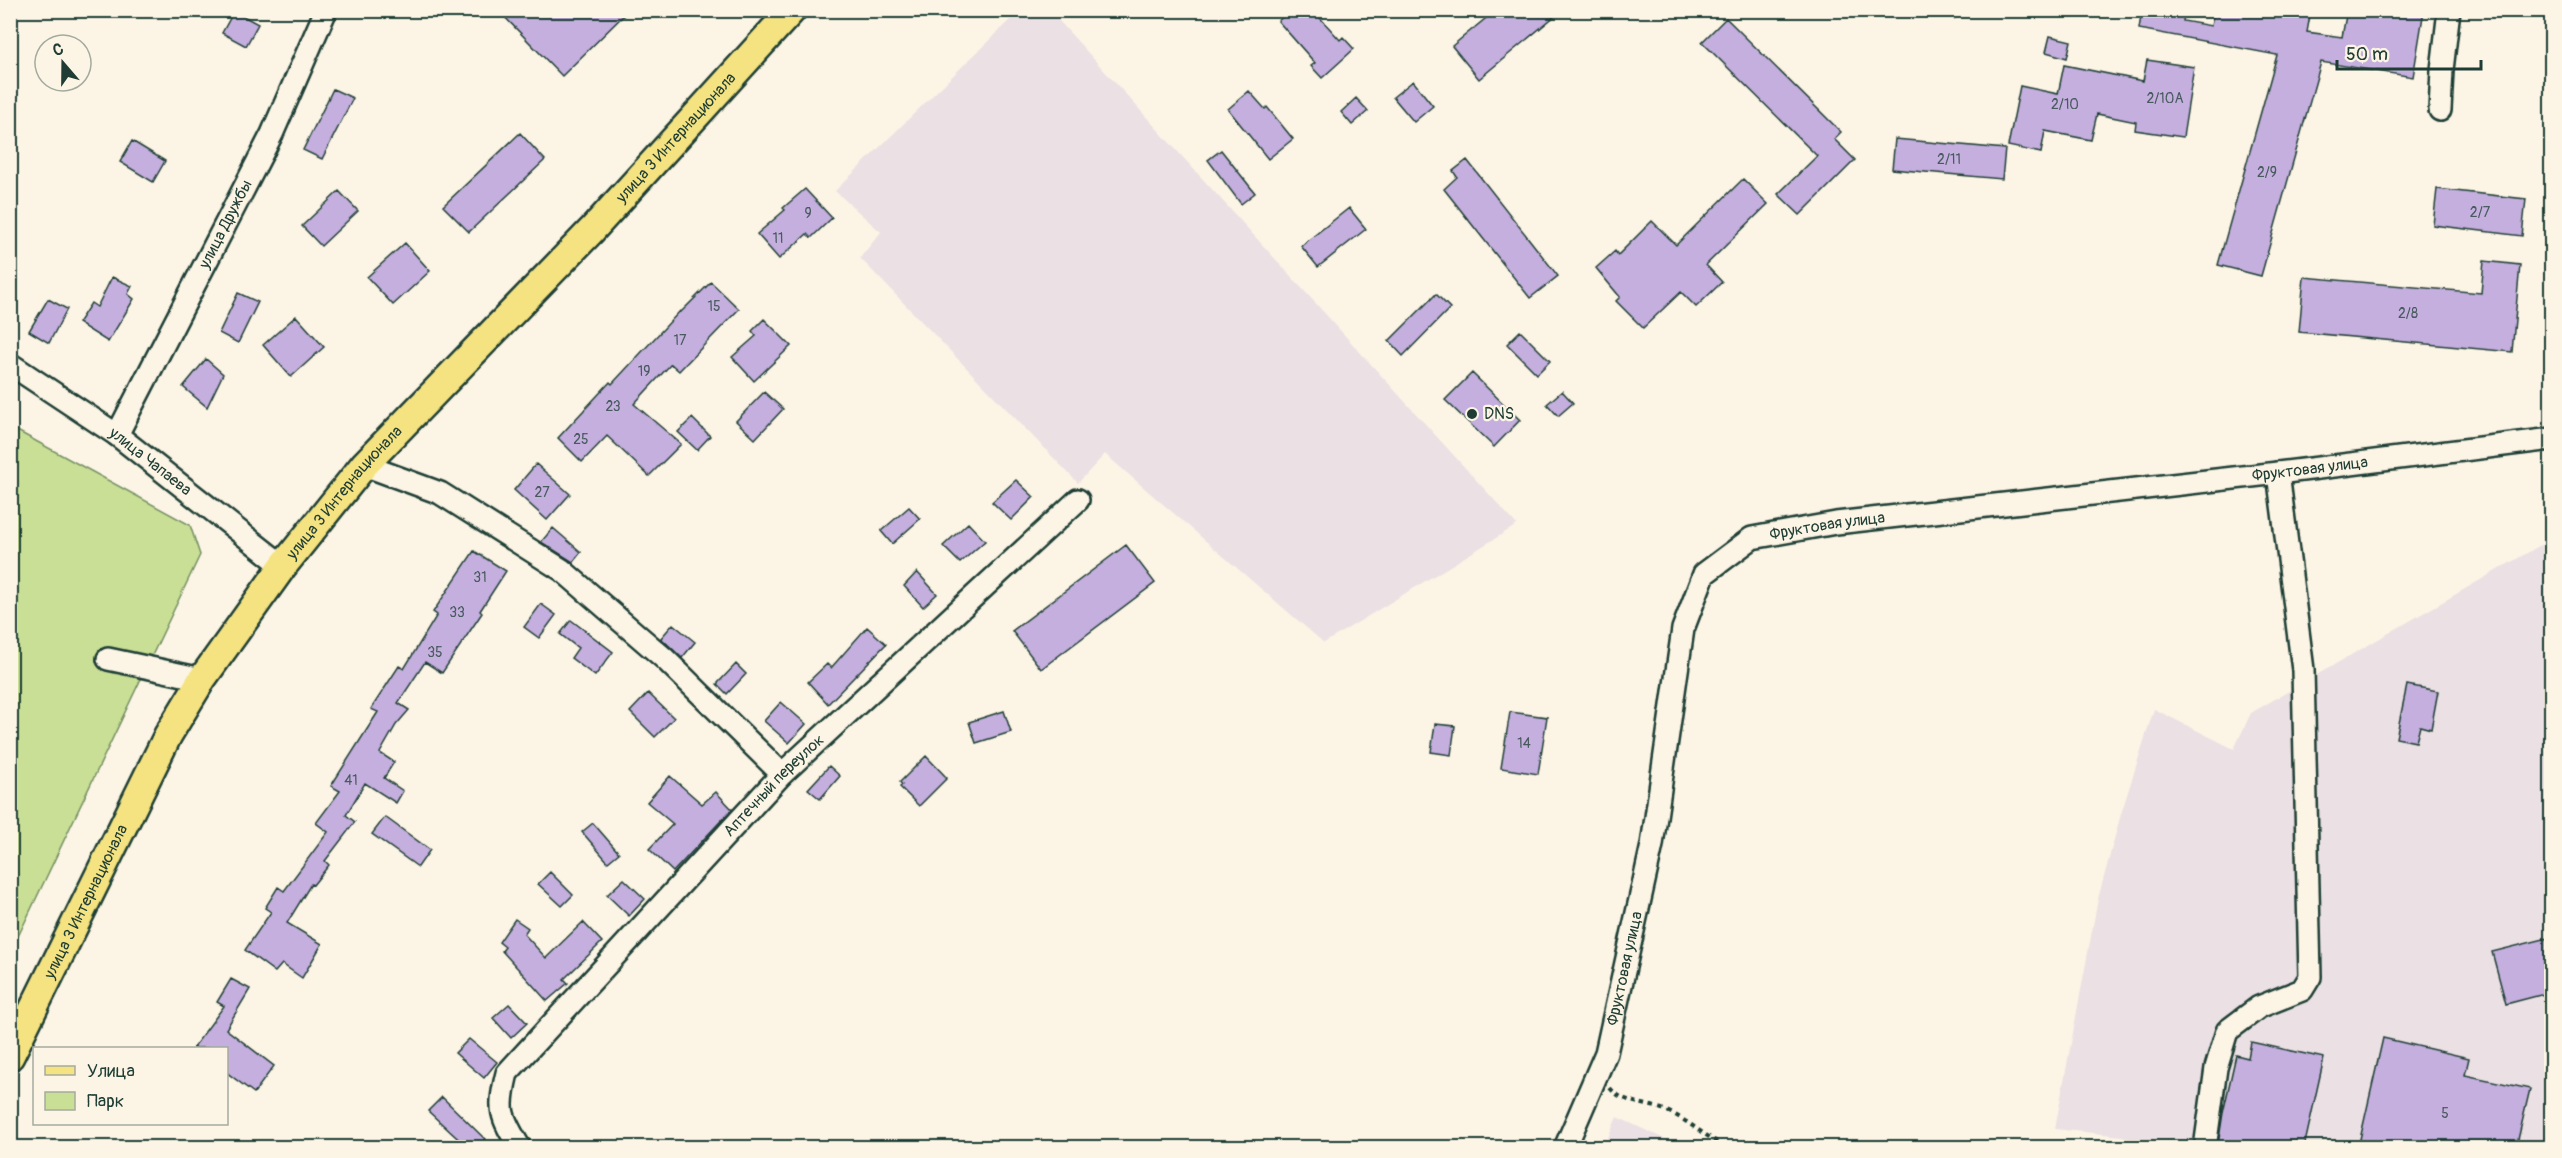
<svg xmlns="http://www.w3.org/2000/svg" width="2562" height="1158" font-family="Pangolin,sans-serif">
	<rect width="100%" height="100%" fill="#fcf5e5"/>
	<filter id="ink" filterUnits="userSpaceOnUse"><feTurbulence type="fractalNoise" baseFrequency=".0167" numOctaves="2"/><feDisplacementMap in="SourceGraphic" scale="12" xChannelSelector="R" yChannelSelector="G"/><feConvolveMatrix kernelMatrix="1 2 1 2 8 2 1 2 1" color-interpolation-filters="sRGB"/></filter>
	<g filter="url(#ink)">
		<path fill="#ebe0e3" d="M1020,10L1050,11L1517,525L1324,643L1105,454L1078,483L860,258L881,232L835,191Z
			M2551,539V1147L2154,1148L2122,1136L2055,1129L2098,899L2121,814L2154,709L2234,749L2251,713Z
			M1617,1117L1682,1147H1604Z"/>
		<path fill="#c9df95" stroke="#748e64" stroke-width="1.5" d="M10,427L190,525L200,555L13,947H10Z"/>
		<path fill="#c4afde" stroke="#1f3d34" stroke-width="1.5" d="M498,10H629L562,76Z
			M1291,10H1313L1340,40L1343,37L1354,49L1322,78L1311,66L1315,63L1278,21Z
			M1496,10H1562L1479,79L1452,46Z
			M2142,10H2185L2183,21L2211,26L2214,10H2311L2307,32L2342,37L2347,10H2424L2413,77L2321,62L2261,276L2218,265L2277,55L2139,29Z
			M234,11L258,24L246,46L222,33Z
			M1726,18L1841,132L1834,139L1855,160L1800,215L1778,194L1817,156L1702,42Z
			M2050,36L2071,41L2067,58L2046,52Z
			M2147,60L2194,67L2183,137L2135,130L2136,122L2097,114L2091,140L2045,131L2041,153L2008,146L2020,86L2058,94L2064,65L2143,81Z
			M1413,81L1433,106L1414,122L1393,97Z
			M333,89L353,98L322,159L303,150Z
			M1249,91L1265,109L1267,107L1293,139L1268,159L1228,109Z
			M1356,98L1368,111L1352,125L1341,112Z
			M520,133L545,160L469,232L443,206Z
			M1895,139L2005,149L2002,179L1892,169Z
			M132,141L165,161L153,182L120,162Z
			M1221,150L1255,193L1241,204L1208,160Z
			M1467,160L1558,276L1530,298L1444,189L1457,177L1453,171Z
			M1743,179L1768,204L1706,265L1722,282L1696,307L1681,292L1643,328L1616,301L1620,297L1596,268L1615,251L1618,255L1652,221L1676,245Z
			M805,189L832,218L811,238L807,234L779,259L757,234L785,210L783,208Z
			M2437,189L2526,199L2522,236L2433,225Z
			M339,191L358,211L321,246L302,226Z
			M1349,208L1366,229L1318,267L1301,246Z
			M405,243L430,271L393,305L367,277Z
			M2484,261L2520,265L2512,352L2299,332L2304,277L2481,293Z
			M112,277L132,286L128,294L134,299L108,342L78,323L91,303L97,307Z
			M711,282L739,309L679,371L671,364L634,404L681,444L649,476L607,436L582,462L558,438L610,382L612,384L680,311L681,312Z
			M238,293L258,302L238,343L219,333Z
			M1436,294L1450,308L1403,356L1389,341Z
			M48,299L67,309L49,343L29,331Z
			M296,316L324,347L291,377L263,345Z
			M764,319L791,346L754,381L732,357L756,336L752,331Z
			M1520,331L1550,361L1537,374L1507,344Z
			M206,359L223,374L207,407L183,387Z
			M1472,373L1520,420L1494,447L1445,400Z
			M1562,391L1573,403L1558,416L1547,404Z
			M764,392L783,409L755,439L736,421Z
			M692,418L710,436L697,450L678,432Z
			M536,464L570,494L547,520L514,490Z
			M1016,480L1034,497L1011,520L992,502Z
			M909,507L920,519L892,544L881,531Z
			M968,523L985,541L960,563L943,546Z
			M553,528L581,552L573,562L541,542Z
			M1126,545L1155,583L1041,669L1012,631Z
			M474,551L506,571L480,611L482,613L442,673L425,662L398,703L409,710L396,725L380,753L394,762L384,778L403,791L396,803L365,783L346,815L355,822L325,861L329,865L313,885L311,884L287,923L322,944L302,978L282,964L275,972L245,950L271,912L265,908L278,887L284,891L328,832L316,823L340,791L331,786L378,712L371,709L399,666L404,669L437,615L433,612Z
			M917,572L937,594L923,607L904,586Z
			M541,604L556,615L539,638L524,627Z
			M571,620L613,652L595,676L571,658L578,648L560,634Z
			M673,624L695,642L682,658L661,638Z
			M867,627L886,644L828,704L808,682L827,664L831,668Z
			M736,664L746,674L727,694L717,684Z
			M2407,685L2438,691L2431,729L2420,726L2416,742L2396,738Z
			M648,693L674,718L655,737L630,712Z
			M781,702L806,724L789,743L764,721Z
			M1004,711L1011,732L976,743L969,722Z
			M1510,712L1547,717L1538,774L1501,768Z
			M1435,724L1455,726L1451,755L1431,752Z
			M926,756L947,778L919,806L900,787L902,785L900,782Z
			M829,766L840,776L820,799L808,789Z
			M670,776L702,804L716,792L732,809L673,872L649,849L673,824L647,802Z
			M385,817L430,850L418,867L372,834Z
			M593,823L619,853L608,862L582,832Z
			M550,872L573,895L562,906L538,884Z
			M624,879L645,899L629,916L607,895Z
			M515,919L528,928L524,934L546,958L583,922L602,942L564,979L568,983L547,1001L502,951L505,947L499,942Z
			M2552,937V992L2506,1004L2492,952Z
			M231,979L250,989L226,1029L274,1066L254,1093L226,1072V1048H193L224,1006L217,1002Z
			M509,1004L527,1023L511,1038L493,1018Z
			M2383,1038L2469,1058L2465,1075L2530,1089L2516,1148H2358Z
			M469,1039L497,1062L484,1078L455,1053Z
			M2251,1042L2324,1058L2304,1148H2229L2218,1145L2223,1113L2236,1055L2248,1058Z
			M442,1097L485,1139L478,1148H468L428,1111Z"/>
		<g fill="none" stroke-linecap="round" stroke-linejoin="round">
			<defs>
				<g id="minor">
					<path d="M2440,110L2442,70L2449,10"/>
					<path id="s1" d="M10,364L117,435L283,566"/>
					<path id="s2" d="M117,435L272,134L326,10"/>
					<path d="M364,465L440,493L562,570L665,659L782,774"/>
					<path d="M108,659L202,679"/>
					<path id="s3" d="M520,1148C500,1115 498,1110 507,1073L782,774L1078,500"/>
					<path id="s4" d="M1565,1148L1606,1053L1652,845L1683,629L1704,574L1752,538L1836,523L2278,473L2552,439"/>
					<path d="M2205,1148L2216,1068L2227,1031L2259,1007L2302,990L2310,977L2303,670L2278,473"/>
				</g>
				<g id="major">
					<path id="s5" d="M10,1056L168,735L202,679L283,566L364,465L592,230L792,10"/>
				</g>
			</defs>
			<use href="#minor" stroke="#1f3d34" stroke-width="26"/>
			<use href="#major" stroke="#1f3d34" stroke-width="32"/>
			<path stroke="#1f3d34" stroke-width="4" stroke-dasharray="4.5 4.5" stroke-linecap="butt" d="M1952,10L1955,19
				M1610,1088C1622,1103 1645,1103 1662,1109C1686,1118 1705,1137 1728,1148"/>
			<use href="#minor" stroke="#fcf5e5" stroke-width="21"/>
			<use href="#major" stroke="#f5e382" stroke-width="27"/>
		</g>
	</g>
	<circle fill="#1f3d34" stroke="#fcf5e5" stroke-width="2" cx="1472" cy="414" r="6"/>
	<g text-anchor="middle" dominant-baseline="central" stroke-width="4.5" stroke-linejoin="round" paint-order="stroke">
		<g font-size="14" fill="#485a5e">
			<text x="2165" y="98">2/10А</text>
			<text x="2065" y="104">2/10</text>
			<text x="1949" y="159">2/11</text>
			<text x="2267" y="172">2/9</text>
			<text x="2480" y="212">2/7</text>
			<text x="808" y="213">9</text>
			<text x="778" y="238">11</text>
			<text x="714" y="306">15</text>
			<text x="2408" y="313">2/8</text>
			<text x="680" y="340">17</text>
			<text x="644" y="371">19</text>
			<text x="613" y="406">23</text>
			<text x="581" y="439">25</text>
			<text x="542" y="492">27</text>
			<text x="480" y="577">31</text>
			<text x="457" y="612">33</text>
			<text x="435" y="652">35</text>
			<text x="1524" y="743">14</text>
			<text x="351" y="780">41</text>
			<text x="2445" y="1113">5</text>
		</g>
		<g font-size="16" fill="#1f3d34" stroke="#fcf5e5">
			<text stroke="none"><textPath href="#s5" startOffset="1144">улица 3 Интернационала</textPath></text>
			<text stroke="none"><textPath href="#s2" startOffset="237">улица Дружбы</textPath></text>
			<text stroke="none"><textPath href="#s1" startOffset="171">улица Чапаева</textPath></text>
			<text stroke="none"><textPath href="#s4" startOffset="1216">Фруктовая улица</textPath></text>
			<text stroke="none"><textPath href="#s5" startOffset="658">улица 3 Интернационала</textPath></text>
			<text stroke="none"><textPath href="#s4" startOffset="730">Фруктовая улица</textPath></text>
			<text stroke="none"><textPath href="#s3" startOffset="472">Аптечный переулок</textPath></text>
			<text stroke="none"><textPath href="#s5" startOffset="172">улица 3 Интернационала</textPath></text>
			<text stroke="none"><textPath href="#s4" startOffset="190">Фруктовая улица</textPath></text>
		</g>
		<g font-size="16" fill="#1f3d34" stroke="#fcf5e5" text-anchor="start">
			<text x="1484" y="414">DNS</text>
		</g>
	</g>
	<rect width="2562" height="1158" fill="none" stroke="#fcf5e5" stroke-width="36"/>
	<rect x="18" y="18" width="2526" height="1122" fill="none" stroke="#1f3d34" stroke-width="2" filter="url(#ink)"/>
	<rect x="33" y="1047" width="195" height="78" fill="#fcf5e5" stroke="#a4ab9e" stroke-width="1.5"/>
	<rect x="45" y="1066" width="30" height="9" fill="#f5e382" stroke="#a4ab9e" stroke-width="1.5"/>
	<text x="87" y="1077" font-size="18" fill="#1f3d34">Улица</text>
	<rect x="45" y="1092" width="30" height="18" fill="#c9df95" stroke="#a4ab9e" stroke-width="1.5"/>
	<text x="87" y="1107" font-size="18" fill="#1f3d34">Парк</text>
	<g transform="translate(63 63) rotate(340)"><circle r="28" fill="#fcf5e5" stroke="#a4ab9e" stroke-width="1.5"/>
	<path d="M0-4.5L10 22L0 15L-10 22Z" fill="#1f3d34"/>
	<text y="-9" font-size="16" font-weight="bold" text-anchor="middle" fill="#1f3d34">С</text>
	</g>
	<path d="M2337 60v9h144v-9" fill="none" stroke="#1f3d34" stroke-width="3"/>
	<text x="2346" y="60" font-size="18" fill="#1f3d34" stroke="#fcf5e5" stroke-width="4.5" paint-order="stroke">50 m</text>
</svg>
